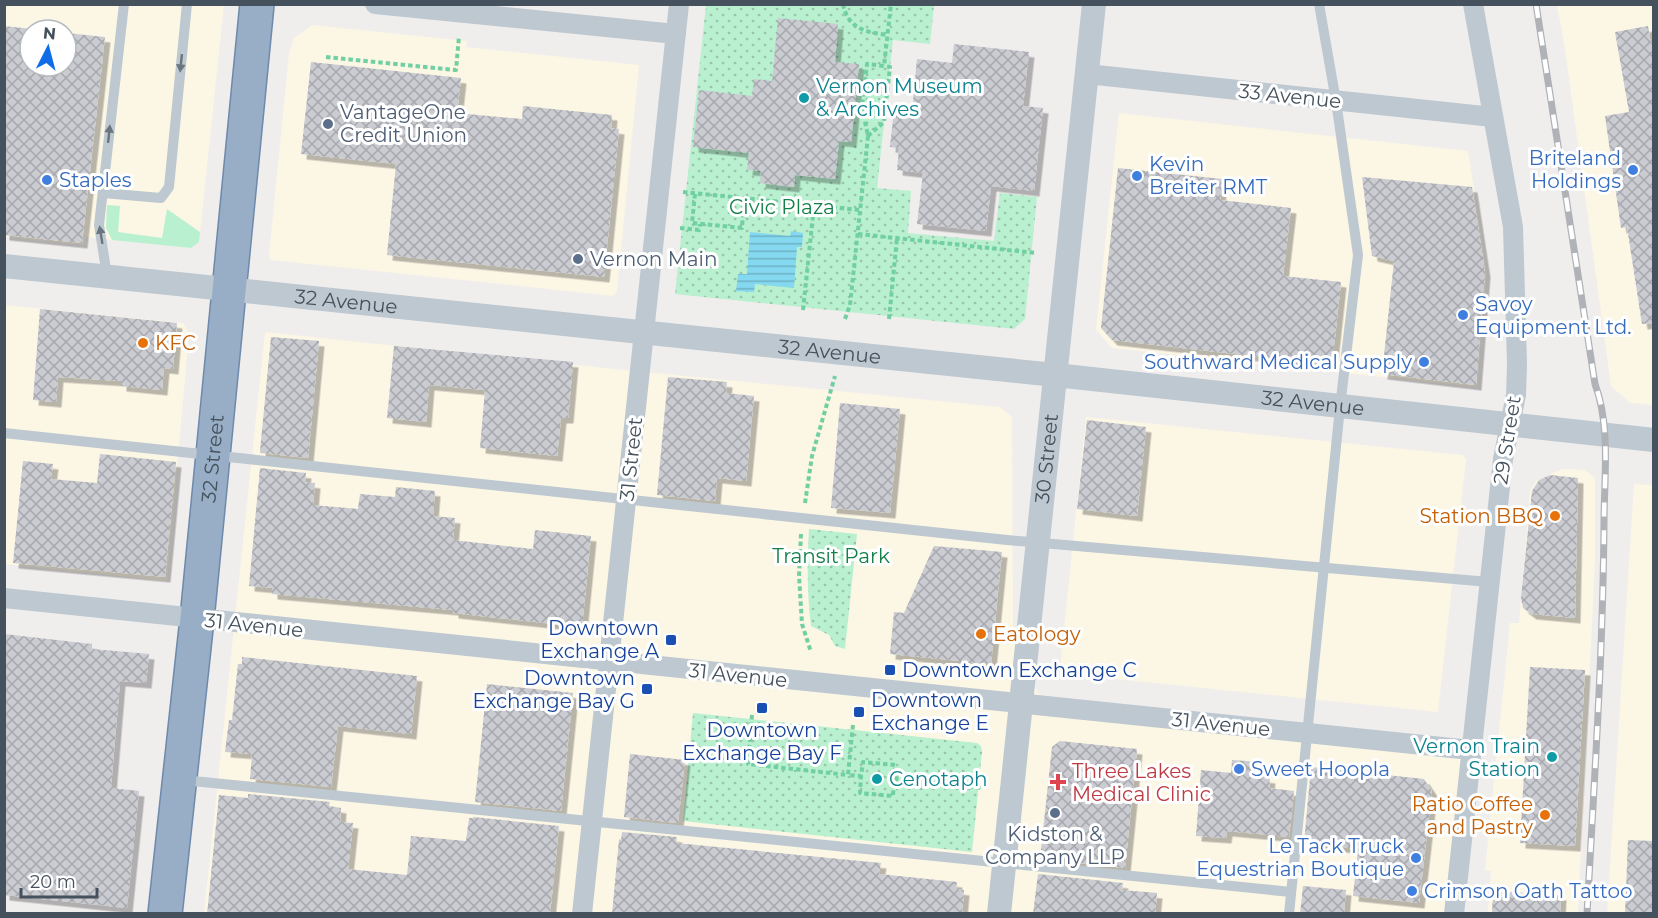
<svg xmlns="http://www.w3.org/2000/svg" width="1658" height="918" font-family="Montserrat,sans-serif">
	<defs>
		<pattern id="grass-dots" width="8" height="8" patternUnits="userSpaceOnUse" patternTransform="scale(1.5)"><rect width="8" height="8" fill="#b9f0cf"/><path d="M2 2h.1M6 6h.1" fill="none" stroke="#98c5ab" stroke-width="1.8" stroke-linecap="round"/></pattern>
		<pattern id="water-rules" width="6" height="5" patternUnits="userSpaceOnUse" patternTransform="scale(1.5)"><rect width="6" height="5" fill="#84d8ef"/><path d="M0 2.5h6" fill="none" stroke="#6eb2c5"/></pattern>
		<pattern id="building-cross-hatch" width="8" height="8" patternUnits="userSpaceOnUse" patternTransform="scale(1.5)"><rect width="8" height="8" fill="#caccd2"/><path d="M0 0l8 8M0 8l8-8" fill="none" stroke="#a6a8ae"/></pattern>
		<filter id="shadow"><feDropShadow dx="5.5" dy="5.5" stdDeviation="0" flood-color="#0004"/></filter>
	</defs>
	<rect width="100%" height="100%" fill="#f0eded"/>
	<path fill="#fcf6e5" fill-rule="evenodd" d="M5,5H224L199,242L191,248L86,237L84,245L5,237ZM30,30H66V66H30Z
		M1557,5H1653V405L1630,403L1611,386L1565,49Z
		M312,25L467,41L466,47L639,65L617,291L614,296L271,260L269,256L289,53L294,38Z
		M1119,113L1468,151L1487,272L1477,387L1112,348L1096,330Z
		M5,305L183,323L189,334L167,581L5,564Z
		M265,332L614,369L1000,407L1012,417L1013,627L1038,693L1055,707L1471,750L1454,913L204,914Z
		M1086,417L1463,455L1466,460L1438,712L1066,674L1060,667Z
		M1562,469L1585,470L1595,478V560L1578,913H1488L1491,871L1485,870L1510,623H1519L1530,491L1536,481Z
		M1634,484L1653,485V913L1607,914Z"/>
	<path fill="url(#grass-dots)" d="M706,5H934L930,44L893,40L877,188L911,191L908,233L994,241L1000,193L1037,197L1025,319L1014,329L675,294Z
		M809,529L857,534L845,649L835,646L829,635L811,626C807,593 807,562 809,529Z
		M693,713L977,743L981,746L982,752L972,852L683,821Z"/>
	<path fill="#b9f0cf" d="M107,205L120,206L118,232L162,238L167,209L200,232L199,242L191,248L112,240L106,228Z"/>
	<path fill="url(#water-rules)" d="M791,231L803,233L802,247H797L794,288L755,284L754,292L736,291L738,274H747L750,232L790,236Z"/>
	<path fill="url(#building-cross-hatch)" filter="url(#shadow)" d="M778,18L838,24L835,62L859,64L851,142L839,141L835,179L795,175L794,187L760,183L761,171L747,170L749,153L693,147L699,90L752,96L754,79L772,81Z
		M4,26L41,30H30V66H66V33L105,37L82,243L4,235Z
		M1648,26L1653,57V323L1642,324L1627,227L1621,228L1605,116L1629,112L1615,32Z
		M954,44L1029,52L1023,106L1043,108L1034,191L991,186L986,231L917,224L923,173L897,170L899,148L890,147L894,110L912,112L917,59L952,63Z
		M311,62L461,78L457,113L522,119L523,106L612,115L611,128L619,129L604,277L387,255L396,164L301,154Z
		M1118,168L1222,179L1220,200L1291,208L1283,276L1341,282L1332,365L1112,340L1101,328Z
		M1362,177L1472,187L1485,272L1476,385L1382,374L1394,261L1372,256Z
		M40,309L177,323L173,369L164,368L162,390L121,386V381L58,377L56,402L33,400Z
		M271,337L319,341L308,458L261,453L260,451Z
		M394,346L573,362L568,418H561L557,456L480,448L485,390L429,385L426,422L387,418Z
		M668,377L727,382L726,393L754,396L746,481L717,478L715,501L657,495Z
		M840,403L900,409L890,513L831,508Z
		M1087,420L1146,427L1137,516L1077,509Z
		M100,454L176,462L165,577L13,563L23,461L53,464L51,479L97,483Z
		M260,468L306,473L305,482L315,483L313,505L358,509L360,494L395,497L396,487L435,491L433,516L455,518L453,540L533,549L535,530L591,536L582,627L453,613V610L272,594V588L249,586Z
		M1550,475L1578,478L1575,618L1531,614L1523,608L1521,598L1532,491L1539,480Z
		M934,546L1002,552L991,664L890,654L894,612L904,613Z
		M4,634L92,644V649L149,654L146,683L120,681L111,788L139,791L127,908L4,895Z
		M242,657L417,676L411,734L338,726L331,787L250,779L252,754L225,752L229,720H232L238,664H242Z
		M1530,667L1585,670L1575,846L1520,843Z
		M487,684L573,693L561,811L475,802Z
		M1060,741L1137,749L1125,868L1040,859L1052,747Z
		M630,754L685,760L678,823L624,817Z
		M1232,760L1261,762L1260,777L1270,778L1269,788L1294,791L1289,837L1227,831L1226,838L1196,836L1201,770L1231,773Z
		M1311,767L1424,779L1432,791L1419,903L1353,896L1358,849L1304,843Z
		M248,794L330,802L329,806L341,808L340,822L353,823L348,869L407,875L411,836L466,841L469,818H473V817L559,826L550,914H207L219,795L248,798Z
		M622,832L677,837L676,843L881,863L879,874L957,882L956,889L964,890L962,914H612L619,839L621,840Z
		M1628,840L1653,841V914H1625Z
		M1038,874L1123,883L1122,890L1157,893L1155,914H1033Z
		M1303,886L1346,890L1344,914H1300Z
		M1493,891L1561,895L1560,914H1492Z"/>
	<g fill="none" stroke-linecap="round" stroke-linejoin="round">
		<defs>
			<g id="trunk">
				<path id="s3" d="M165,914L197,619L257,4"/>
			</g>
		</defs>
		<use href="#trunk" stroke="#6e8aab" stroke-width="36"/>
		<path stroke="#70d0a1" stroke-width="4" stroke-dasharray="4.5 3" stroke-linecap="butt" d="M843,4C848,29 866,32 887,35
			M326,57L456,70L459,36
			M868,136L884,122L890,67L884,66
			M683,192L860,210
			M695,194L692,223L742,228L744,199
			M680,228L699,230L700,224
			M858,234L1036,253
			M803,310L814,206
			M845,319L850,305L868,136L862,107L867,64L884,66L891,4
			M889,319L897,238
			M805,503L812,456L835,376
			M801,534L799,576L802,624L811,652
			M752,715L748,764L848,775
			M853,725L848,775L861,776L863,762L895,765L893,796L860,793L861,776
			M894,779L983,788"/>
		<path stroke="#bdc8d0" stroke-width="10" d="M103,193L161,198L169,187L187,4
			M107,276L99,225L124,4
			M4,433L1007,540L1489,582
			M183,780L1291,892
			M1289,914L1340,407L1358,255L1336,101L1319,4"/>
		<path stroke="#bdc8d0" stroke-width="20" d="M375,4L676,34
			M1087,74L1493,117
			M4,598L1471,750
			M582,914L679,4
			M1454,914L1503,459L1516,395L1517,364L1513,227L1473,4"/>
		<g stroke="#bdc8d0" stroke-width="24">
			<path id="s1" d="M4,266L1055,375L1654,440"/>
			<path id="s2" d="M999,914L1094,4"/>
		</g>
		<use href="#trunk" stroke="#97aec6" stroke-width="33"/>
		<defs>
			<path id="rail" d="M1536,4L1595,384C1611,427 1604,478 1604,523C1603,654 1594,784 1587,914"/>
		</defs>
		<use href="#rail" stroke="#afb3b8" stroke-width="7"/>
		<use href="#rail" stroke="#fff" stroke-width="4.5" stroke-dasharray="14" stroke-linecap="butt"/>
	</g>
	<defs><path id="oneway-solid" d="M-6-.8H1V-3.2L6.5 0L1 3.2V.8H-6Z" transform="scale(1.5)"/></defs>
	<g fill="#69757f">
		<use href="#oneway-solid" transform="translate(181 63) rotate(96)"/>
		<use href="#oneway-solid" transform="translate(109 134) rotate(-84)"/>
		<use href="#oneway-solid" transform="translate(101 235) rotate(-99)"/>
	</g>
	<g fill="#0f9aa8" stroke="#fff" stroke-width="2">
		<circle cx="804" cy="98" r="6"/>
		<circle cx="1552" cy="757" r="6"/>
		<circle cx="877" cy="779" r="6"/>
	</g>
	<g fill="#5c6f8a" stroke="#fff" stroke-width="2">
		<circle cx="328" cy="124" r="6"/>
		<circle cx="578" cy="259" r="6"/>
		<circle cx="1055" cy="813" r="6"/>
	</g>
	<g fill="#3f7fe0" stroke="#fff" stroke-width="2">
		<circle cx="1633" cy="170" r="6"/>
		<circle cx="1137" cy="176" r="6"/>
		<circle cx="47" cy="180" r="6"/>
		<circle cx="1463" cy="315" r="6"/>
		<circle cx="1424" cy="362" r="6"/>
		<circle cx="1239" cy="769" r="6"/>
		<circle cx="1416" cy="858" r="6"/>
		<circle cx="1412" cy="891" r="6"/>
	</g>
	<g fill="#e8710a" stroke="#fff" stroke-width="2">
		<circle cx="143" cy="343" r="6"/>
		<circle cx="1555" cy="516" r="6"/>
		<circle cx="981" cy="634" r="6"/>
		<circle cx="1545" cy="815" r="6"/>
	</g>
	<g fill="#1a4fb4" stroke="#fff" stroke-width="2">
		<rect x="665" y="634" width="12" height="12" rx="3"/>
		<rect x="884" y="664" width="12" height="12" rx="3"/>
		<rect x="641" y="683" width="12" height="12" rx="3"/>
		<rect x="756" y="702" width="12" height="12" rx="3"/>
		<rect x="853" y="706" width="12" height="12" rx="3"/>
	</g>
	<path fill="#e0444e" stroke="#fff" stroke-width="2" d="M1055 773h6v6h6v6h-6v6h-6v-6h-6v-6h6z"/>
	<g text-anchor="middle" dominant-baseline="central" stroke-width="6" stroke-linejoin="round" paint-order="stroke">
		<g font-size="20" fill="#0d838f" stroke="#fff" text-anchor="start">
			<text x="816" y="86">Vernon Museum<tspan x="816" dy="23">&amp; Archives</tspan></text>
			<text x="1540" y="746" text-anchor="end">Vernon Train<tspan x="1540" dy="23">Station</tspan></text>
			<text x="889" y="779">Cenotaph</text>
		</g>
		<g font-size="20" fill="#45515c" stroke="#fff">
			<text transform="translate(1290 96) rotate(6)">33 Avenue</text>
			<text stroke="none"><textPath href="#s1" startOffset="344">32 Avenue</textPath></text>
			<text stroke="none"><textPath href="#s1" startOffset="830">32 Avenue</textPath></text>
			<text stroke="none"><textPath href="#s1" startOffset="1316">32 Avenue</textPath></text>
			<text transform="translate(1507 440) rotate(-81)">29 Street</text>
			<text stroke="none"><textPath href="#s3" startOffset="458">32 Street</textPath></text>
			<text transform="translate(631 459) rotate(-84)">31 Street</text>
			<text stroke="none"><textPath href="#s2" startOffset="458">30 Street</textPath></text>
			<text transform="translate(254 625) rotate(6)">31 Avenue</text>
			<text transform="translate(738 675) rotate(6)">31 Avenue</text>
			<text transform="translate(1221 724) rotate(6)">31 Avenue</text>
		</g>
		<g font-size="20" fill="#4e5e75" stroke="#fff" text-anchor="start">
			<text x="340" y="112">VantageOne<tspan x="340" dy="23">Credit Union</tspan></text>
			<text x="590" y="259">Vernon Main</text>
			<text x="1055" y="834" text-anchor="middle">Kidston &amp;<tspan x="1055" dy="23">Company LLP</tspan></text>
		</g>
		<g font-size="20" fill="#366cbe" stroke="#fff" text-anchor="start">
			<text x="1621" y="158" text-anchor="end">Briteland<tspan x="1621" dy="23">Holdings</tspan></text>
			<text x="1149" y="164">Kevin<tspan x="1149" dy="23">Breiter RMT</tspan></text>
			<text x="59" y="180">Staples</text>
			<text x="1475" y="304">Savoy<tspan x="1475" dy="23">Equipment Ltd.</tspan></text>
			<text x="1412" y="362" text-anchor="end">Southward Medical Supply</text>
			<text x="1251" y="769">Sweet Hoopla</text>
			<text x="1404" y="846" text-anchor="end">Le Tack Truck<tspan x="1404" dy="23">Equestrian Boutique</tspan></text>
			<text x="1424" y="891">Crimson Oath Tattoo</text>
		</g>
		<g font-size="20" fill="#13804a" stroke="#fff">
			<text x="782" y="207">Civic Plaza</text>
			<text x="831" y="556">Transit Park</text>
		</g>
		<g font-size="20" fill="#c56008" stroke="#fff" text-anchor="start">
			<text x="155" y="343">KFC</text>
			<text x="1543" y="516" text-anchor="end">Station BBQ</text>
			<text x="993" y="634">Eatology</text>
			<text x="1533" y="804" text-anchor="end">Ratio Coffee<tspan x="1533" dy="23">and Pastry</tspan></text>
		</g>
		<g font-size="20" fill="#164399" stroke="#fff" text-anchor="end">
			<text x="659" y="628">Downtown<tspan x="659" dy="23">Exchange A</tspan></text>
			<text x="902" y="670" text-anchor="start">Downtown Exchange C</text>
			<text x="635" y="678">Downtown<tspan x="635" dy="23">Exchange Bay G</tspan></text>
			<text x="871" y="700" text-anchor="start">Downtown<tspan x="871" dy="23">Exchange E</tspan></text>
			<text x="762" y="730" text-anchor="middle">Downtown<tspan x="762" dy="23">Exchange Bay F</tspan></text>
		</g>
		<g font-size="20" fill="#be3a42" stroke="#fff" text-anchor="start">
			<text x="1072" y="771">Three Lakes<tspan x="1072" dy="23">Medical Clinic</tspan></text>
		</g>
	</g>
	<rect width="1658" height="918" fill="none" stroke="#45515c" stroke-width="12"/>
	<g transform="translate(48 48) rotate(6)"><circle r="28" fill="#ffffff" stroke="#b5b9be" stroke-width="1.5"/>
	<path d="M0-4.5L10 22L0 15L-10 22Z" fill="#116de6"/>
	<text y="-9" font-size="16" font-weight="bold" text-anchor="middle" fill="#45515c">N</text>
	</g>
	<path d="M21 888v9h76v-9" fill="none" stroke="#45515c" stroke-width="3"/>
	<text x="30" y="888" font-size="18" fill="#45515c" stroke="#ffffff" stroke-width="4.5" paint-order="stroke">20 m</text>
</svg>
